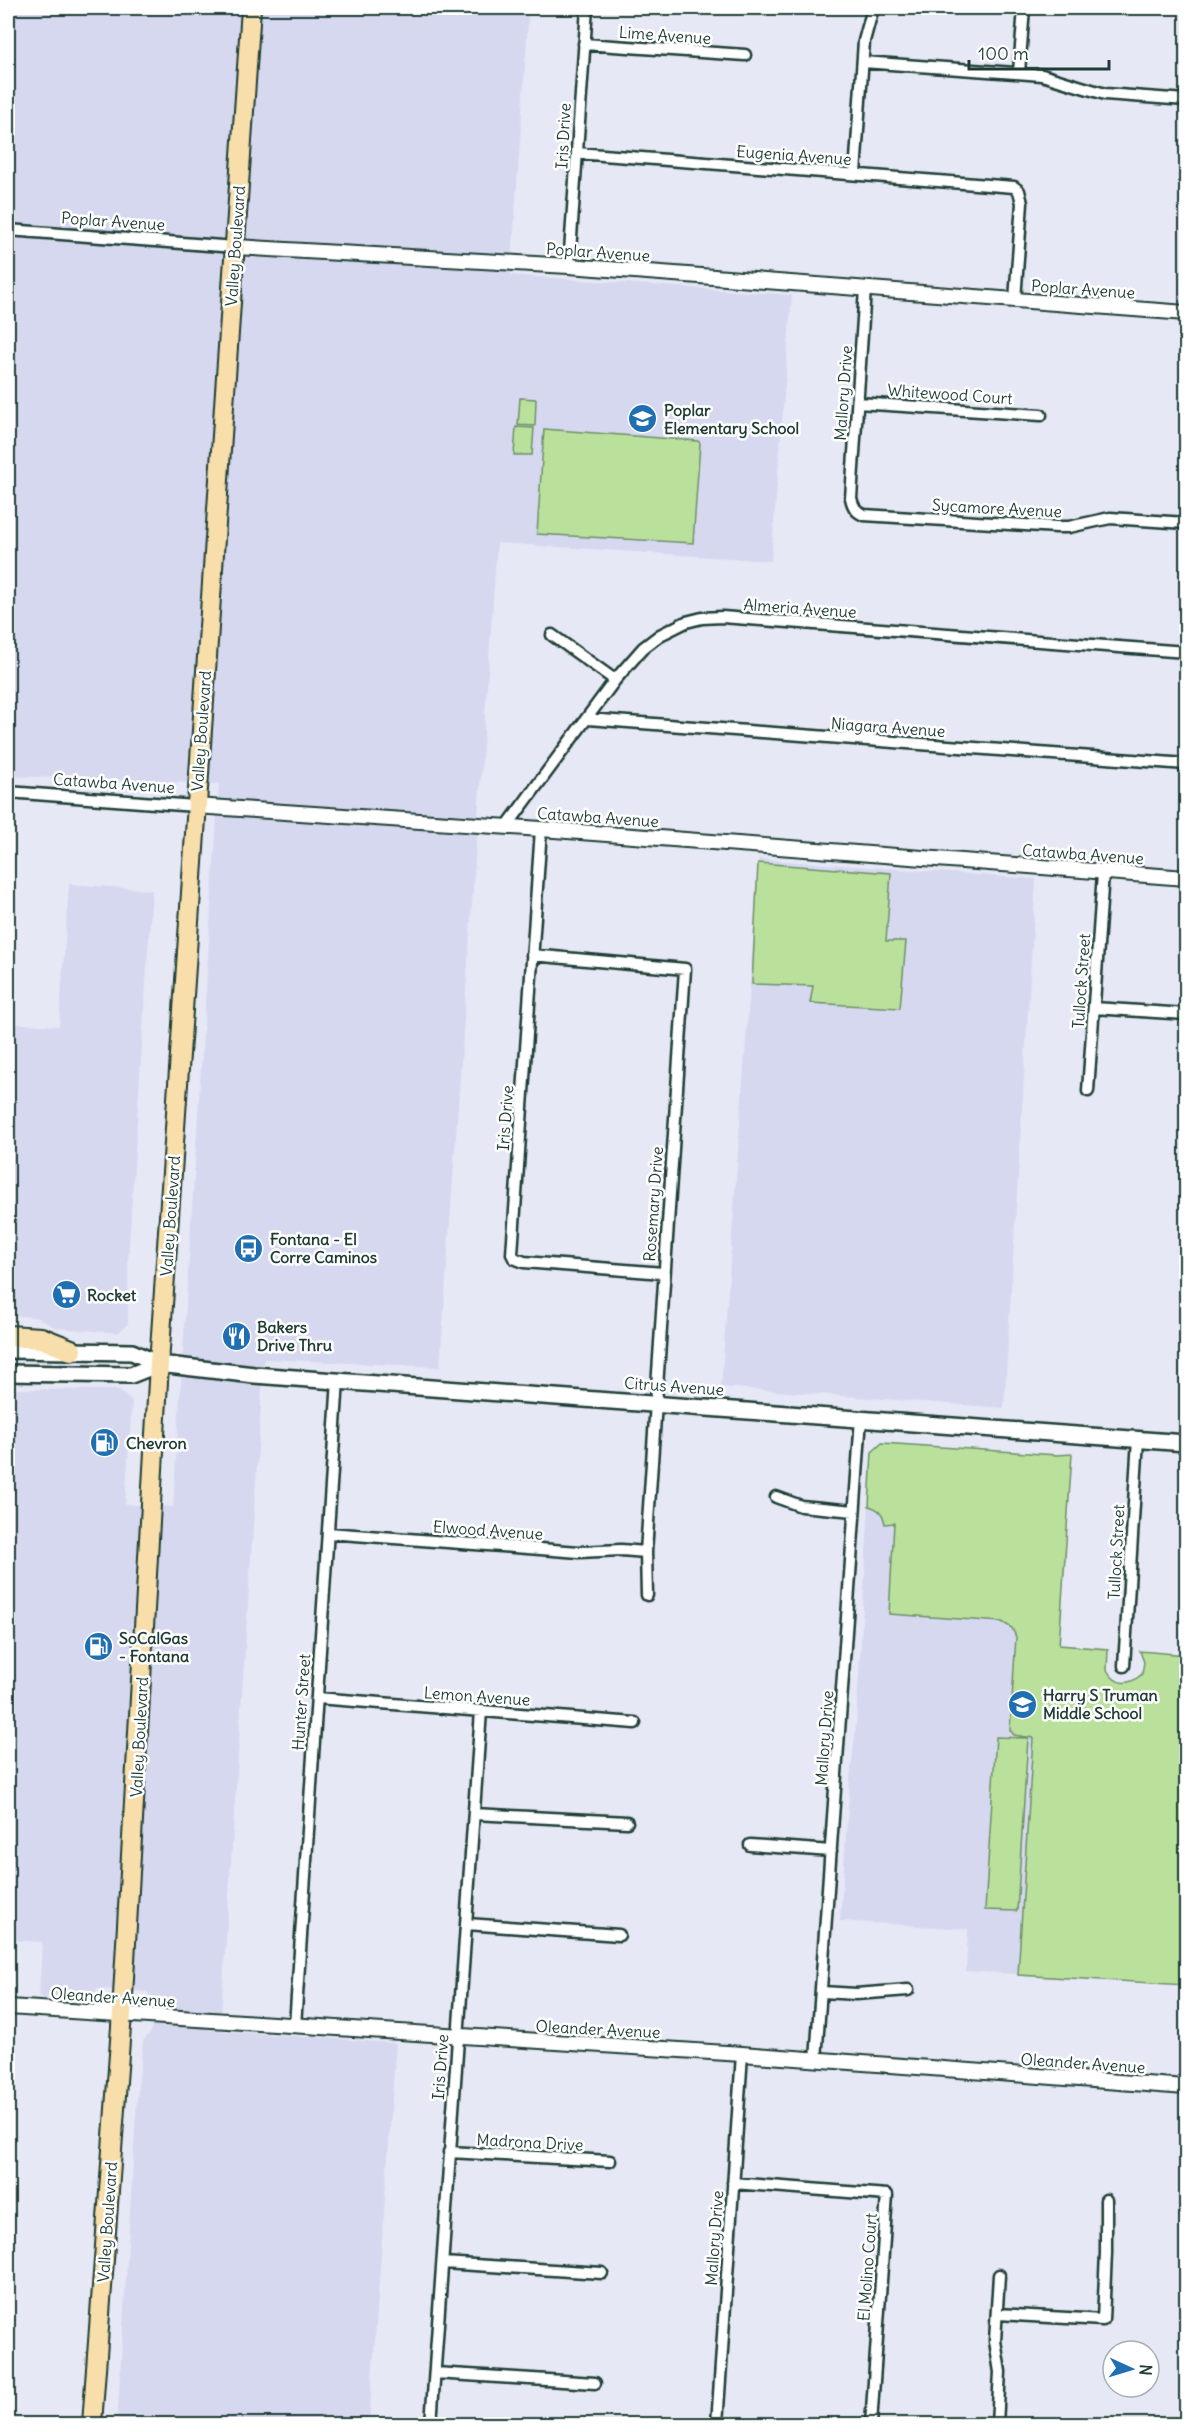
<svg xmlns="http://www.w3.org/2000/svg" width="1194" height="2432" font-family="Delius,sans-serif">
	<rect width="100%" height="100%" fill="#e7e8f6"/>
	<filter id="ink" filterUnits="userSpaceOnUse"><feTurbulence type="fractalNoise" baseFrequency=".0167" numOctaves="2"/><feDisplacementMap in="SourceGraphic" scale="12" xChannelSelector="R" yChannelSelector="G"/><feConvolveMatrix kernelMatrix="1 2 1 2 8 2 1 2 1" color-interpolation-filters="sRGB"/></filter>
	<g filter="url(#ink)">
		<path fill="#d6d8f0" d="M8,8H529L511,275L792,295L771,561L497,543L440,1367L264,1359L220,2031L396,2043L369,2424H117L137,2097L143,2041L151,2032L154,2000L147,1992L98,1989L90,1998H39L42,1942L8,1940V1389L120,1390L132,1402L125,1504L173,1507L219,784L8,776Z
			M759,859L1036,879L1004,1408L721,1387Z
			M69,884L152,890L128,1260V1324L118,1333L57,1328L35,1317L8,1315V1023L59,1026Z
			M882,1443L1057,1455L1072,1454L1060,1646L1108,1649L1107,1670L1115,1681L1122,1683L1133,1681L1142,1674L1144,1662L1140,1651L1186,1654V1985L966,1971L968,1929L840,1921L850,1779L856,1725L872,1452Z"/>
		<path fill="#bae19c" stroke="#6c8f68" stroke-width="1.5" d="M520,398L536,399L535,426L518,425Z
			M516,427L534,428L532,455H514Z
			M544,429L698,441L700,443L693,543L537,534Z
			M758,863L891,873L886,941H906L900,1008L810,1003L813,986L752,984Z
			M882,1443L1057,1455L1072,1454L1059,1645L1108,1649L1107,1670C1116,1686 1129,1686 1142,1674L1144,1662L1140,1651L1186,1655V1985L1018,1975L1033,1738L1014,1735L1010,1730L1016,1637L1012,1628L1002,1622L889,1614L894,1523L885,1524C883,1513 879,1509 869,1506L872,1452Z
			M996,1737L1028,1738L1017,1911L985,1910Z"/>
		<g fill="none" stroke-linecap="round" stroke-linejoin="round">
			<defs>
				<path id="minor" d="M584,44L745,55
					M863,62L1042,75L1105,94L1186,100
					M1019,72L1024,8
					M577,153L1014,187L1019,191L1022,203L1015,300
					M855,174L864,41L873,8
					M8,230L235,247
					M569,266L587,8
					M865,289L851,498C853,507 856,512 864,515L1057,527H1069L1110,518L1186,523
					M858,403L1041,415
					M552,635L615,680
					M588,719L1186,764
					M8,792L195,806
					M507,826L615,680L643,648L660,635L686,622L702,618L722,617L1186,652
					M541,829L512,1254L514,1258L524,1262L663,1273
					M532,955L685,969L646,1552L647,1595
					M1094,1008L1186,1014
					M1088,1091L1103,873
					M776,1497L801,1506L854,1511
					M328,1533L579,1552L621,1550L646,1552
					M1124,1666L1138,1439
					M317,1698L635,1723
					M474,1814L627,1822
					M750,1845L831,1851
					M467,1924L619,1935
					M822,1992L856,1994L908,1990
					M295,2026L338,1380
					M816,2060L861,1418
					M449,2152L610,2161
					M733,2183L887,2195L871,2424
					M443,2263L602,2273
					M997,2314L1103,2320L1106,2253V2200
					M435,2373L595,2383
					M431,2424L481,1711
					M717,2424L742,2054
					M997,2424L1000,2372L995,2341L999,2275"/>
				<path id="tertiary" d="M235,247L569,266L1186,313
					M195,806L541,829L1186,878
					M8,2007L742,2054L1186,2087"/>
				<path id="secondary" d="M8,1350L132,1352L159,1364L254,1375L1186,1443
					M8,1373L131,1375L159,1364"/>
				<path id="primary" d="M92,2424L122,2013L159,1364L251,8"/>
				<path id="motorway" d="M8,1336L41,1338L71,1350"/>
			</defs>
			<use href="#minor" stroke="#1f3d34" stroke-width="15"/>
			<use href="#tertiary" stroke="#1f3d34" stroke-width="18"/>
			<use href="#secondary" stroke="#1f3d34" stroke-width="20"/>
			<use href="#primary" stroke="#1f3d34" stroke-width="22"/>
			<use href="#motorway" stroke="#1f3d34" stroke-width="24"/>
			<use href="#minor" stroke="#fff" stroke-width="10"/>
			<use href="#tertiary" stroke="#fff" stroke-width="14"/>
			<use href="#secondary" stroke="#fff" stroke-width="15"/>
			<use href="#primary" stroke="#f8deab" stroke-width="18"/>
			<use href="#motorway" stroke="#f8deab" stroke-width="20"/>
		</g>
	</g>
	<defs>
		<symbol id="school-disc" viewBox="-11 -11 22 22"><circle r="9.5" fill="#1f6fb2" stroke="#fff"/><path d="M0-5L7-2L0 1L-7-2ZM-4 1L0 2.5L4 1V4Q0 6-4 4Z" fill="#fff"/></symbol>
		<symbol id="bus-disc" viewBox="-11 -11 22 22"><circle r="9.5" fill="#1f6fb2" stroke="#fff"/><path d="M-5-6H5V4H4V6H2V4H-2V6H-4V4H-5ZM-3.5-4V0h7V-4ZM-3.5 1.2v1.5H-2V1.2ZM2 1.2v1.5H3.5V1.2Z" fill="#fff"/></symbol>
		<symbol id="supermarket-disc" viewBox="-11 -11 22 22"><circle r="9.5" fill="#1f6fb2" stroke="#fff"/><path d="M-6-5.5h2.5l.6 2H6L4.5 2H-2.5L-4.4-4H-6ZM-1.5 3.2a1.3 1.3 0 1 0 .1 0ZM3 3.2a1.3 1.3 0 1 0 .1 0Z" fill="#fff"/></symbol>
		<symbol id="restaurant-disc" viewBox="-11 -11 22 22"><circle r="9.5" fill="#1f6fb2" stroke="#fff"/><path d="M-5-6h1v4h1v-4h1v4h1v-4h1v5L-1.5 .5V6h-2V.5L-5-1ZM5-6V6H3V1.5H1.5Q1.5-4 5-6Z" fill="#fff"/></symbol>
		<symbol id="fuel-disc" viewBox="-11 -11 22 22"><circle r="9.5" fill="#1f6fb2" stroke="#fff"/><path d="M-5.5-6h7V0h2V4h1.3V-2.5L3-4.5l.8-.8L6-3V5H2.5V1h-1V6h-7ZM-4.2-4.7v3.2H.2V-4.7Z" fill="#fff"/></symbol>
	</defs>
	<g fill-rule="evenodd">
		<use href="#school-disc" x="626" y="402" width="33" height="33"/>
		<use href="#bus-disc" x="232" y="1232" width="33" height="33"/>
		<use href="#supermarket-disc" x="50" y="1278" width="33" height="33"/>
		<use href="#restaurant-disc" x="220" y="1320" width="33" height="33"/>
		<use href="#fuel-disc" x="88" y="1426" width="33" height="33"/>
		<use href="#fuel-disc" x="82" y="1630" width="33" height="33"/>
		<use href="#school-disc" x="1006" y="1688" width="33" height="33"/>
	</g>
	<g text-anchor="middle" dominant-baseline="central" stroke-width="5" stroke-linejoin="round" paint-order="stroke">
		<g font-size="16" fill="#1f3d34" stroke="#fff">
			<text transform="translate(665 35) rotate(4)">Lime Avenue</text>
			<text transform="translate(563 136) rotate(-87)">Iris Drive</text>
			<text transform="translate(794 155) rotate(4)">Eugenia Avenue</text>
			<text transform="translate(113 221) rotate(4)">Poplar Avenue</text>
			<text transform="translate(235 246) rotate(-86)">Valley Boulevard</text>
			<text transform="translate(598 252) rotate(4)">Poplar Avenue</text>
			<text transform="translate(1083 289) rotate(4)">Poplar Avenue</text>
			<text transform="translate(843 393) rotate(-86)">Mallory Drive</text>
			<text transform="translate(950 394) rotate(4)">Whitewood Court</text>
			<text transform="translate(997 508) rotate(3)">Sycamore Avenue</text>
			<text transform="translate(800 608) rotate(4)">Almeria Avenue</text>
			<text transform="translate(888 727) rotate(4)">Niagara Avenue</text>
			<text transform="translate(201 731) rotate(-86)">Valley Boulevard</text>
			<text transform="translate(114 783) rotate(4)">Catawba Avenue</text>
			<text transform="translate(598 817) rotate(4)">Catawba Avenue</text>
			<text transform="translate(1083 854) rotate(4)">Catawba Avenue</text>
			<text transform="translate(1081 981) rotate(-86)">Tullock Street</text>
			<text transform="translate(505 1118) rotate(-86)">Iris Drive</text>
			<text transform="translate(653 1204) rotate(-86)">Rosemary Drive</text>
			<text transform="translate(170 1216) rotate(-86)">Valley Boulevard</text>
			<text transform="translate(674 1386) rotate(4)">Citrus Avenue</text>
			<text transform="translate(488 1530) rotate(4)">Elwood Avenue</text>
			<text transform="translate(1116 1552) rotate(-87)">Tullock Street</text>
			<text transform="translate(477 1696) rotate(4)">Lemon Avenue</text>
			<text transform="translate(301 1702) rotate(-86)">Hunter Street</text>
			<text transform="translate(139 1737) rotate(-87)">Valley Boulevard</text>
			<text transform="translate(824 1738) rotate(-86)">Mallory Drive</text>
			<text transform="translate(113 1997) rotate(4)">Oleander Avenue</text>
			<text transform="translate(598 2029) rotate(3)">Oleander Avenue</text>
			<text transform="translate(1083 2063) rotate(4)">Oleander Avenue</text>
			<text transform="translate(440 2067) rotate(-86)">Iris Drive</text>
			<text transform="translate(530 2142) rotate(3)">Madrona Drive</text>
			<text transform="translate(107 2222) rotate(-86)">Valley Boulevard</text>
			<text transform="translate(714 2238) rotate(-86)">Mallory Drive</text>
			<text transform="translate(867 2267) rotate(-86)">El Molino Court</text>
		</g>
		<g font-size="16" font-weight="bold" fill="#1f3d34" stroke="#fff" text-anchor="start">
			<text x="664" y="410">Poplar<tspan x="664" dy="18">Elementary School</tspan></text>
			<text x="270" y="1239">Fontana - El<tspan x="270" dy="18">Corre Caminos</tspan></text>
			<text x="87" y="1295">Rocket</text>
			<text x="257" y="1327">Bakers<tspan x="257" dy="18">Drive Thru</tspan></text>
			<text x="126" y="1443">Chevron</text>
			<text x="119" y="1638">SoCalGas<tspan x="119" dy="18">- Fontana</tspan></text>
			<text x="1043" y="1695">Harry S Truman<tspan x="1043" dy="18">Middle School</tspan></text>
		</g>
	</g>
	<rect width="1194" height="2432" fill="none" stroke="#fff" stroke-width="30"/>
	<rect x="15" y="15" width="1164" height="2402" fill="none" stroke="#1f3d34" stroke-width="2" filter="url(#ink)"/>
	<g transform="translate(1131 2369) rotate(94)"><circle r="28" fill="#ffffff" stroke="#a5b1ae" stroke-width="1.5"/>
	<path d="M0-4.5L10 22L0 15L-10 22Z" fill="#1f6fb2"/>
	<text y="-9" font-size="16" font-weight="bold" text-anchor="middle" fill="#1f3d34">N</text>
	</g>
	<path d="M969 60v9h140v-9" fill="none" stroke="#1f3d34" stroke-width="3"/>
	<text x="978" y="60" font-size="18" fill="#1f3d34" stroke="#ffffff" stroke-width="4.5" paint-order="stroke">100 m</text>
</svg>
